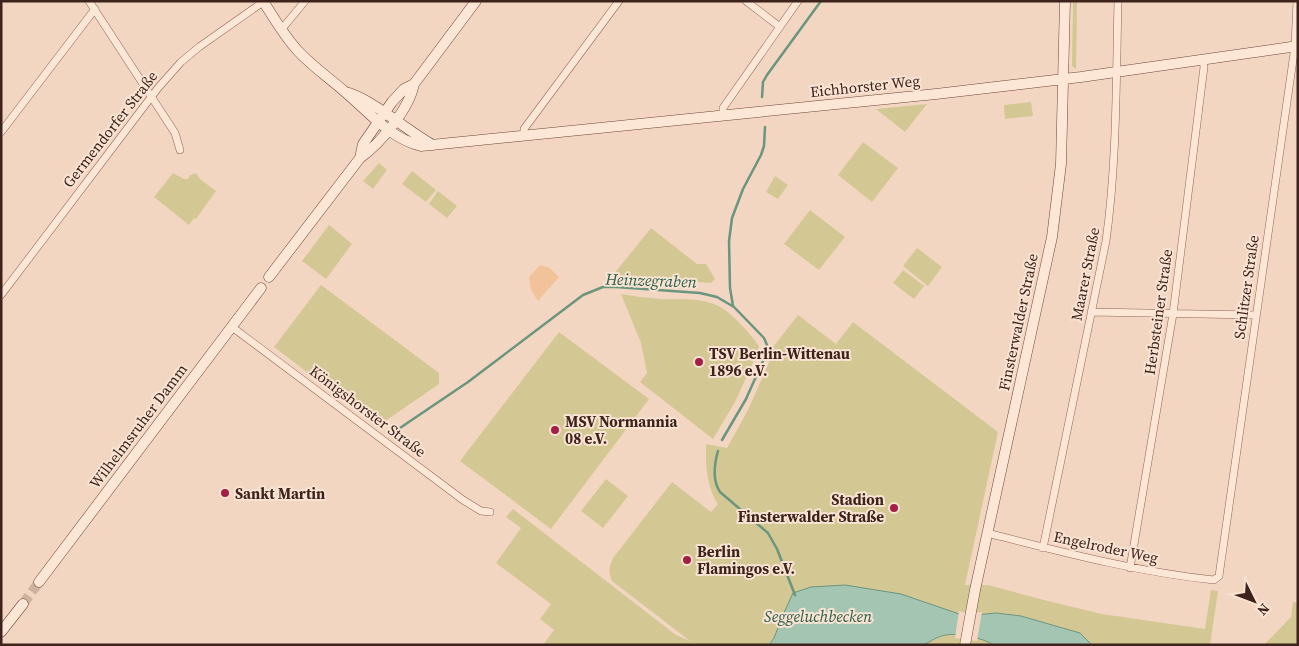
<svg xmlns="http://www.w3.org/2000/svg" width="1299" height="646" font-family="'Source Serif 4',serif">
	<rect width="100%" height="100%" fill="#f3d6c1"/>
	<path fill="#d3c894" d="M1073,1H1077L1076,69L1072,66Z
		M1031,102L1033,116L1005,119L1004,105Z
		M927,104L905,132L876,109Z
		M863,142L898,168L872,202L838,175Z
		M379,163L387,170L373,189L363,181Z
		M412,171L436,190L426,202L402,184Z
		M173,173L184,179H188L190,175L196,173L200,179L216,191L196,219L194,218L189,225L154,197Z
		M775,176L788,185L778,199L766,192Z
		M438,191L457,206L447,218L429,204Z
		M810,210L845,237L819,270L784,244Z
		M329,225L352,244L326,279L302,261Z
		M651,228L697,264H706L715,279L711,283L613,275Z
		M917,248L942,267L928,286L903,266Z
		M903,270L924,286L914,299L893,283Z
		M321,285L439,373V384L378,426L274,347Z
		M621,294C634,296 647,298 660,299C678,300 697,297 714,304C729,309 750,333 759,346L758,352L735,402L713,439L640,382L647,373L641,343Z
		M798,315L836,344L853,322L998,432L965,585H988L1044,600L1102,614L1205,629L1211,590L1218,591L1210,645H1092L1080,633L1021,616L988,614L965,616L901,594L783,615L774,638L769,645H543L554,630L540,619L551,604L496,563L521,528L506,517L513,509L676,635L690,641L612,581C608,572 609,566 613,558L672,482L711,512L718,504C706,486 706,465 706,444L727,448L748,410L771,358L773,347Z
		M559,332L649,399L551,529L460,461Z
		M606,479L628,496L603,528L581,511Z
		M1293,602L1298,603V645H1264L1291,617Z
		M945,635C960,636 981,635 993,645H923Z"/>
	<path fill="#f2c39b" d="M540,265L550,268L559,277L538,301L531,290L529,277Z"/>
	<path fill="#a4c5b2" stroke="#6a957e" d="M845,585L901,594L965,616L996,613L1021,616L1080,633L1092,645H993C985,638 957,633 946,635C938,636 930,642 923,645H769L774,638L783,615L793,593L811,587Z"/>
	<path fill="#f3d6c1" d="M959,611L966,613L982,612L977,641L955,638Z"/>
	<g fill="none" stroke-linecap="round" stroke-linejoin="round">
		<path stroke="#6a957e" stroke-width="2.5" d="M762,97L763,82L767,75L821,1
			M733,306L730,288L729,241L732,218L743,189L761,155L764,146L765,127
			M394,432L468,382L583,295L603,287H616L700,293L717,297L734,307L764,338L767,345L763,361L746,399L722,440
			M718,451C714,465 712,480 720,492L768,533L777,549L795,595"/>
		<path stroke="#cfb2a0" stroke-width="10" stroke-dasharray="10 5" stroke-linecap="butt" d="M23,604L39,582"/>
		<defs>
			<path id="street" d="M89,1L175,133L180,150
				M746,1L780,27
				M281,30L305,1
				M723,115V108L798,1
				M1,132L95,9
				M524,136V129L619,1
				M1,295L158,88L181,62L199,47L263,2
				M1091,312L1255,315
				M232,327L463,500L481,511L490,512
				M987,533C1062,552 1137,572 1214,580L1219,576L1295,46L1297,1
				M1043,548L1106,241C1117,162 1116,82 1118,1
				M1130,568L1173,314L1204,67L1203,60"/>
			<path id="secondary" d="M263,1C274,18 284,36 298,51C312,66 329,78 344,91C368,111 389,138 421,146L936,94L1081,77L1298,46
				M349,93C377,103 406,130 433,145
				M360,158L363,144L392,102L404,89L414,84
				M269,277L360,158C381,143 409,109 414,84L476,1
				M39,582L261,288
				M1,632L23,604
				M965,645L975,590L1052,237L1061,164L1065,1"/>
		</defs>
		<use href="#street" stroke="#8f6456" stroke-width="8"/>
		<use href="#secondary" stroke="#714639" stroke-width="11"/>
		<use href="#street" stroke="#fce6d6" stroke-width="7"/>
		<use href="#secondary" stroke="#fce6d6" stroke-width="10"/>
	</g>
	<g fill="#a51f45" stroke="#f9e3d2" stroke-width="2">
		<circle cx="699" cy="362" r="5"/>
		<circle cx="555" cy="430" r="5"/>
		<circle cx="225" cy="493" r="5"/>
		<circle cx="894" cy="508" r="5"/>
		<circle cx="687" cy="560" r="5"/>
	</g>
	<g text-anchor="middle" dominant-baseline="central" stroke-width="4" stroke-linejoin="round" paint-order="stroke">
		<g font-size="15" fill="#3d231c" stroke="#f9e3d2">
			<text transform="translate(865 86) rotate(-6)">Eichhorster Weg</text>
			<text transform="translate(110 129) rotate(-52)">Germendorfer Straße</text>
			<text transform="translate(1085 274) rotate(-79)">Maarer Straße</text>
			<text transform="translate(1246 287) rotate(-82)">Schlitzer Straße</text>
			<text transform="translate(1158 312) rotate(-82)">Herbsteiner Straße</text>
			<text transform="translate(1018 322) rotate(-78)">Finsterwalder Straße</text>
			<text transform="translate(368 411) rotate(37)">Königshorster Straße</text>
			<text transform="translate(138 426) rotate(-53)">Wilhelmsruher Damm</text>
			<text transform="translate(1106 547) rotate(12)">Engelroder Weg</text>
		</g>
		<g font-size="15" font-weight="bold" fill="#3d231c" stroke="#f9e3d2" text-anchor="start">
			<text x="709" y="353">TSV Berlin-Wittenau<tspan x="709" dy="17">1896 e.V.</tspan></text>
			<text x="565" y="421">MSV Normannia<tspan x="565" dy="17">08 e.V.</tspan></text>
			<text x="235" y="493">Sankt Martin</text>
			<text x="884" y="499" text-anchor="end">Stadion<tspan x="884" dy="17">Finsterwalder Straße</tspan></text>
			<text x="697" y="551">Berlin<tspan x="697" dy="17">Flamingos e.V.</tspan></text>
		</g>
		<g font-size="16" font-style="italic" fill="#2a5e4c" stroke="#f9e3d2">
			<text transform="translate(651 280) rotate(2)">Heinzegraben</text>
			<text x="818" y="616">Seggeluchbecken</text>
		</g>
	</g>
	<rect width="1299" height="646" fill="none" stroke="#3d231c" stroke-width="5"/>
	<g transform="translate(1254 601) rotate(132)" stroke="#f9e3d2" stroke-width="4" paint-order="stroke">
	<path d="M0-4L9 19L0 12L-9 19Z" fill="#3d231c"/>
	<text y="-8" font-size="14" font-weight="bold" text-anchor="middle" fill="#3d231c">N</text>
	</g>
</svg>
